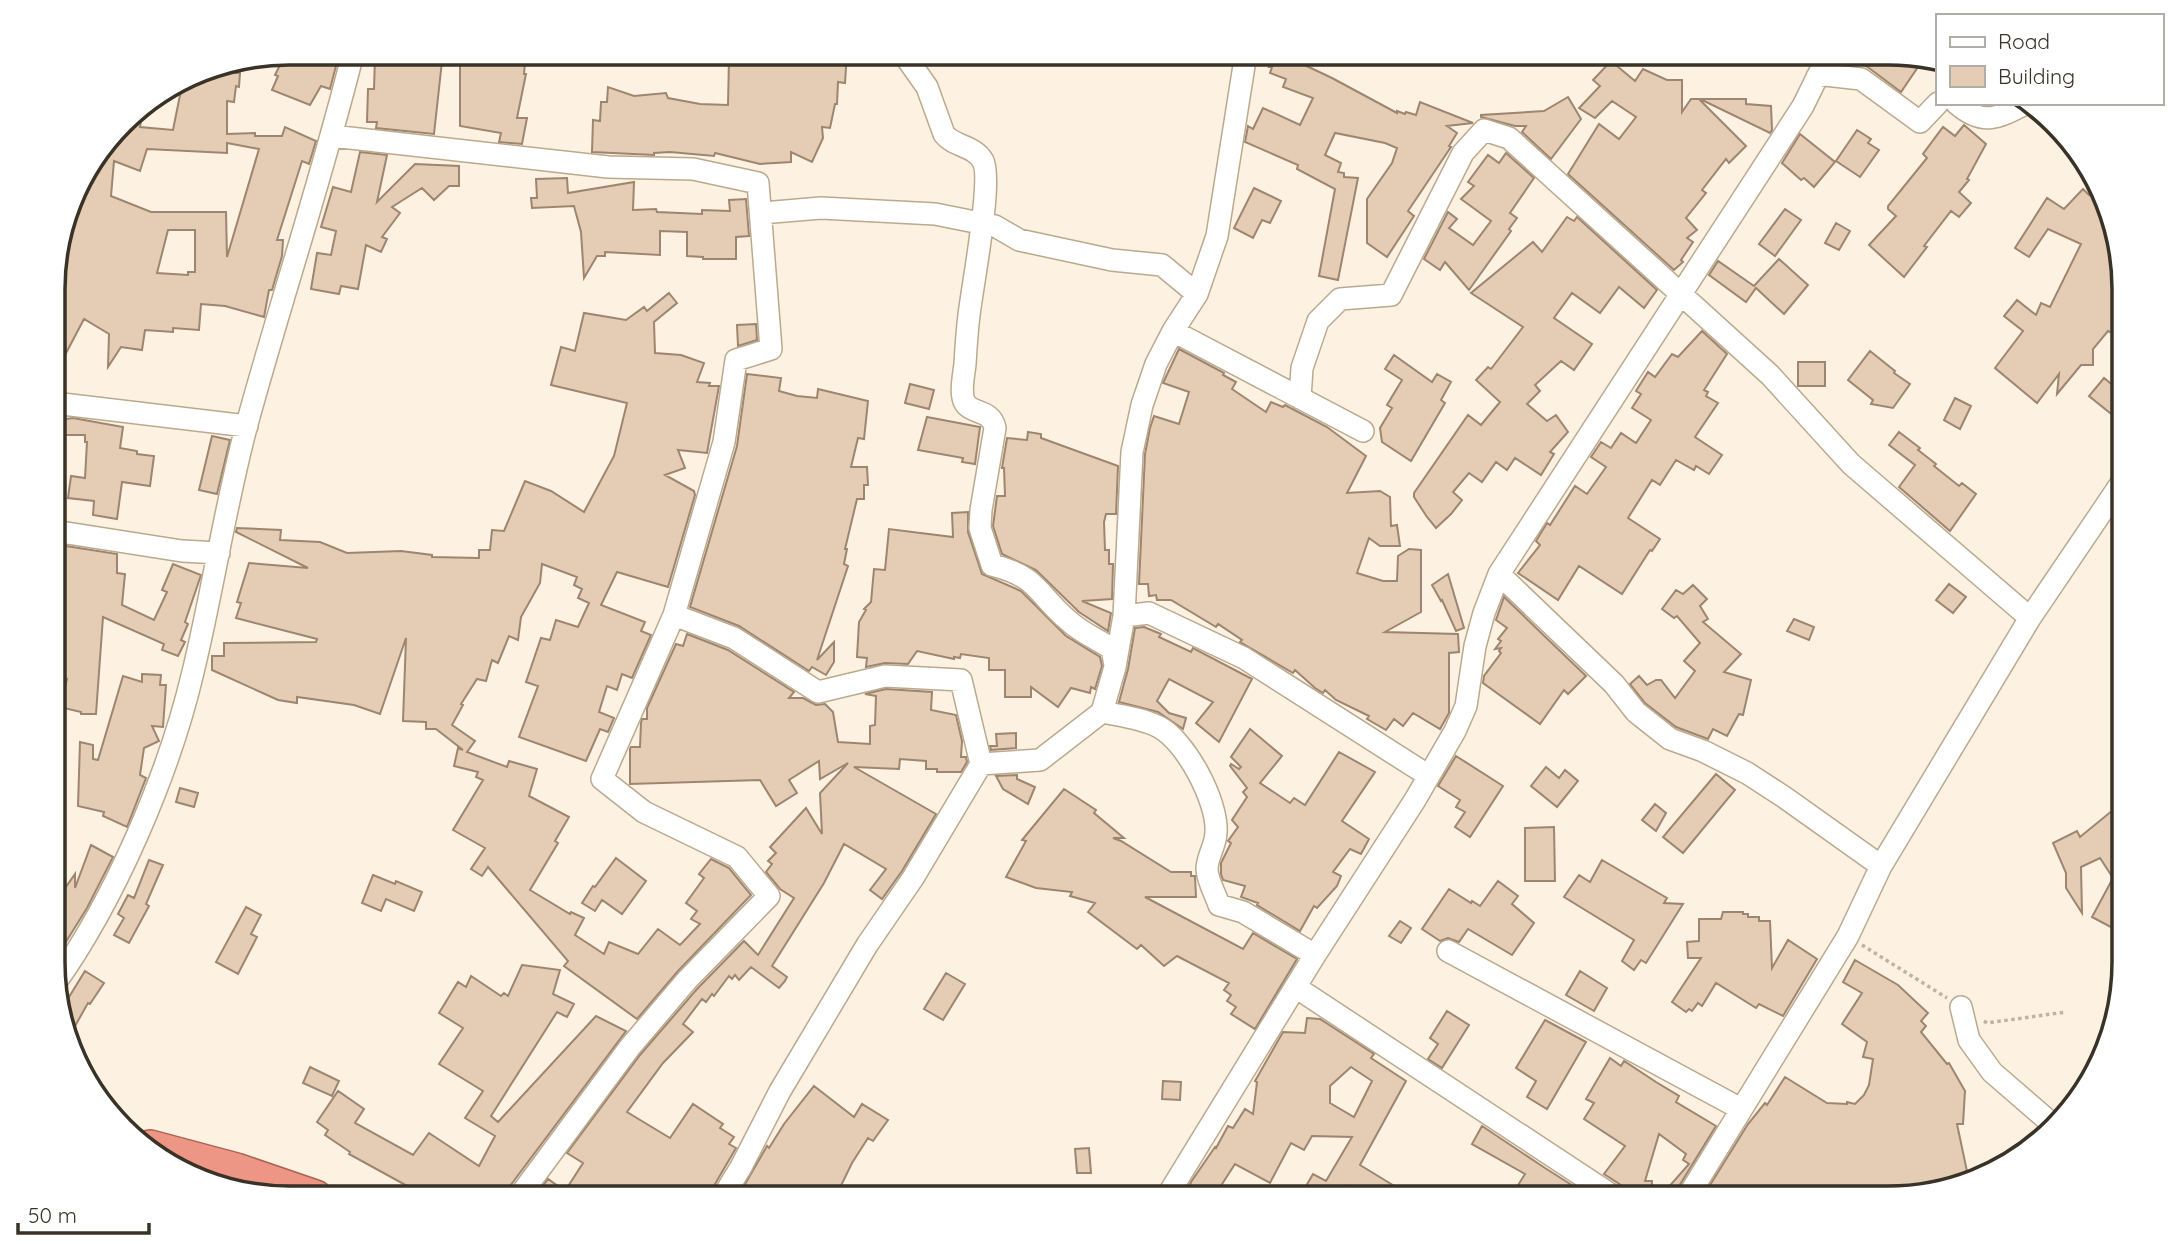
<svg xmlns="http://www.w3.org/2000/svg" width="2177" height="1251" font-family="Quicksand,sans-serif">
	<rect width="100%" height="100%" fill="#fdf2e1"/>
	<path fill="#e5ccb4" stroke="#9d856f" stroke-width="2" fill-rule="evenodd" d="M289,52H326L324,62L336,66L330,89L321,86L310,105L272,90L278,76L275,75L286,53Z
		M382,52H396V55L443,52L434,134L376,128L377,122H367L368,89H374L375,56H382Z
		M460,52H526L524,74H526L517,118H527L522,144L499,142L501,133L460,126Z
		M847,52L845,83L838,82L837,104H835L830,128L822,127L823,138L812,162L791,152V162L760,164L715,153L714,156L670,152L654,153V155L592,152L593,120L600,121L601,102H607L608,87L634,96L666,93L668,98L700,104L728,105L729,58H743V53Z
		M1277,52L1332,78L1397,113V111L1405,114L1406,112L1416,115L1420,102L1473,123L1447,126L1457,133L1449,146L1451,147L1408,211L1414,216L1387,257L1367,243V199L1392,163L1397,148L1385,143L1335,133L1325,155L1341,163L1338,172L1344,173V177L1358,178L1338,280L1319,276L1335,189L1297,169L1298,165L1245,142L1248,126L1253,129L1263,108L1300,125L1313,98L1283,87L1286,79L1270,73L1272,67H1269Z
		M1864,52H1888L1922,61L1901,92L1869,68L1842,53Z
		M1611,61L1635,81L1643,69L1667,80H1682V112L1691,99H1699L1746,146L1729,163L1726,159L1702,190L1706,193L1686,218L1697,230L1687,238L1693,242L1681,260L1683,262L1674,270L1568,174L1599,124L1619,139L1636,117L1612,101L1595,118L1579,108L1600,86L1593,80Z
		M230,64L229,73H240L239,87L236,86L234,102L227,101V134L255,133V136H282L285,127L316,141L309,164L302,161L277,240H283L282,256L272,290H269L264,317L225,306L201,304L199,330L173,328V332L145,330L142,350L121,347L108,367L109,334L84,319L54,376V259L77,184L133,111L144,104L140,127L173,130L183,80L199,70ZM227,143L259,149L227,257L226,212H151L111,196L114,161L140,171L147,149L227,153ZM168,230H195V272H188V275L157,273Z
		M1568,97L1581,119L1551,159L1522,132L1526,126H1515L1481,117V115L1544,111Z
		M1700,99H1746V104L1771,106L1772,130L1770,133Z
		M1964,125L1986,144L1967,179L1969,180L1959,192L1971,203L1959,217L1951,211L1924,246L1927,247L1904,277L1869,245L1896,216L1888,209V206L1927,158L1923,154L1943,127L1955,136Z
		M1857,130L1871,139L1868,143L1879,150L1860,177L1836,161Z
		M1800,134L1835,162L1814,187L1804,178L1801,180L1782,163Z
		M360,152L387,155L377,202L415,164L459,166V186H449L434,200L422,188L392,207L400,213L382,237L387,239L381,252L366,245L358,289L341,286L339,294L311,289L317,253L331,255L336,231L321,227L333,187L351,192Z
		M1506,153L1534,178L1510,213L1517,218L1509,229L1511,231L1469,290L1445,262L1440,270L1424,259L1448,212L1457,219L1449,228L1473,245L1491,221L1461,199L1474,186L1468,182L1488,155L1499,163Z
		M567,178L568,193L634,182L633,210L656,209L657,212L702,214V210L730,211L729,200L746,199L749,236L736,237V259H703V257L687,256V232L660,231V255L605,252V256H597L584,278L581,232L574,206L532,208L531,198H537L536,179Z
		M1254,188L1281,201L1270,223L1262,220L1253,238L1234,228Z
		M2095,188L2124,273V338L2108,331L2093,349V365H2081L2057,394L2059,374L2037,403L1995,368L2023,331L2004,316L2017,300L2036,315L2041,303L2050,307L2081,244L2048,229L2029,257L2015,248L2047,198L2064,209L2083,189L2089,195Z
		M1785,209L1801,220L1775,256L1759,244Z
		M1567,217L1574,221L1577,217L1657,290L1644,308L1619,287L1600,313L1572,293L1554,318L1592,344L1574,370L1561,361L1535,385L1540,391L1527,404L1547,421L1556,415L1568,432L1550,452L1554,454L1541,475L1515,458L1507,470L1496,462L1482,482L1469,473L1453,492L1462,500L1451,514L1436,528L1427,517L1414,497V493L1468,415L1481,425L1500,402L1476,380L1488,367L1491,369L1523,327L1471,293L1533,242L1542,252Z
		M1836,223L1850,231L1839,250L1825,243Z
		M1779,259L1808,285L1784,314L1756,288L1746,302L1709,275L1718,261L1754,286Z
		M669,293L677,303L654,322L655,353L681,355L704,363L697,382L710,383L709,386H719L707,453L678,450L685,468L665,475L694,491L695,495L668,587L617,572L601,605L645,622L641,631L651,635L632,678L622,674L617,690L607,686L599,712L614,718L608,732L600,729L586,761L519,737L538,686L526,682L541,638L550,640L556,620L578,627L589,603L578,598L582,589L574,585L577,577L542,564L540,583L521,617L518,640L509,636L498,663L492,660L486,681L477,679L461,704L463,705L452,725L475,741L467,752L507,767L509,761L537,769L529,796L569,817L555,841L558,843L530,890L570,914L571,912L584,918L575,935L604,954L609,942L638,954L658,929L680,945L700,924L691,919L697,911L686,903L704,878L699,874L711,859L729,868L751,895L678,971L637,1019L564,966L568,961L488,867L482,876L471,869L485,848L453,830L483,780L476,777L478,772L454,766L458,748L463,750L436,729H426V722L403,721L406,638L380,714L354,705L297,697V703L278,700L212,670V656H224V643L316,642L317,639L236,618L241,603L237,602L249,563L308,568L236,532L237,528L281,530L280,540L320,542L347,553L401,551L432,555V557L479,558V550H490L492,530L504,531L525,481L551,491L584,512L614,456L627,403L551,385L561,347L575,351L584,313L626,320L644,307L647,311Z
		M756,324L757,340L738,346L737,325Z
		M1702,331L1727,354L1704,390L1708,392L1706,396L1718,403L1695,437L1722,455L1709,474L1696,466L1694,470L1676,460L1660,485L1652,480L1628,518L1660,539L1652,551L1650,550L1622,594L1579,566L1558,600L1518,573L1540,545L1536,541L1547,523L1550,525L1575,486L1587,494L1606,467L1591,457L1601,442L1611,448L1621,433L1636,443L1651,420L1632,408L1641,394L1636,391L1648,372L1655,377L1672,354L1678,357Z
		M1179,349L1224,373L1223,375L1236,382L1232,389L1260,408L1266,412L1271,402L1283,407L1285,405L1327,427L1366,456L1347,493L1380,491L1390,497L1391,526L1397,525L1400,546H1380L1369,538L1357,573L1383,581H1397L1398,556L1409,549L1421,550V612L1385,632L1458,634L1459,652L1449,653V713L1440,729L1413,713L1403,726L1394,719L1386,730L1367,719L1369,716L1336,700L1325,690L1323,693L1315,688L1295,670L1293,673L1240,642L1242,640L1218,624L1216,627L1171,600H1157L1156,595L1149,596L1148,584H1139L1145,454L1150,428L1154,416L1179,424L1189,392L1163,383Z
		M1870,351L1895,371L1894,373L1910,384L1893,408L1871,404L1873,400L1848,380Z
		M1394,355L1432,382L1437,374L1451,382L1441,400L1445,403L1411,461L1382,442L1380,428L1392,408L1387,405L1402,380L1385,369Z
		M1798,362H1825V386H1798Z
		M2124,367V406L2115,417L2089,396L2104,378L2115,387Z
		M747,374L781,378L779,391L797,396L817,398L818,389L868,401L864,439L858,438L851,467H867L868,485H864V499H857L845,549H847L844,564L848,566L817,660L834,642V662L826,675L812,667L809,671L739,626L690,607L737,446Z
		M910,384L934,390L929,409L905,403Z
		M1955,398L1971,406L1960,429L1944,420Z
		M927,417L980,427L975,464L962,462L963,458L918,450Z
		M73,418L123,427L120,448L137,451V454L154,456L150,486L122,482L117,519L93,515L94,501L68,498L71,476L85,478L87,442H85V435H59V420Z
		M1028,432L1041,434V438L1118,466L1116,514H1106L1104,522L1105,550H1109V564H1113L1112,599L1082,601L1111,613L1108,631L1079,612L1036,570L1002,554L993,526L997,496H1005L1004,468H1002L1007,438L1027,440Z
		M1899,432L1920,448L1918,450L1936,464L1934,466L1959,486L1962,483L1976,494L1950,531L1899,487L1915,465L1889,445Z
		M212,436L230,440L217,494L199,490Z
		M968,512V532L982,574L1021,591L1066,636L1100,657L1102,666L1095,689L1091,687L1090,693L1071,688L1058,707L1031,687V697H1005V670H989V658L961,654L960,658L954,657V659L917,651L908,664L885,663L866,667L867,658L857,657L859,622L866,610L864,609L871,602L874,569L885,570L889,529L953,537L952,513Z
		M66,546L117,554V573L125,574L122,605L154,620L167,592L162,590L173,564L201,575L185,622L188,624L181,640L185,642L178,656L162,650L164,644L103,617L96,714H81V712L60,707L67,679L54,678V547Z
		M1448,574L1464,628L1456,631L1442,600L1441,601L1432,585Z
		M1949,584L1966,597L1953,613L1936,600Z
		M1693,585L1707,599L1700,606L1708,619L1703,622L1741,654L1724,672L1751,680L1743,715L1739,714L1727,736L1713,729L1708,739L1676,727L1645,703L1630,684L1639,676L1647,685L1656,680H1661L1675,698L1695,671L1684,661L1700,643L1677,616L1674,618L1662,609L1676,590L1683,594Z
		M1504,597L1586,676L1568,694L1564,690L1540,724L1483,683L1484,676L1501,653L1499,651L1501,648L1495,649L1501,641L1498,639L1507,628L1496,620Z
		M1794,619L1814,627L1809,640L1787,631Z
		M1144,627L1161,634L1159,637L1191,652L1193,648L1252,679L1219,742L1196,723L1213,702L1169,679L1157,701L1169,713L1186,718L1183,729L1158,712L1119,702L1128,669L1135,628Z
		M687,634L728,650L794,692L789,698H803L816,705L825,704L833,712L838,742L870,744V726L875,725L876,696L865,694L886,689L932,692L931,710L956,715L962,741L961,757H966L967,762L961,772H937V769H926V761L900,759L899,769L854,767L936,814L902,871L882,899L870,890L886,869L844,844L824,883L772,966L787,977L785,981L779,988L751,967L739,980L735,975L732,979L729,976L714,996L712,994L706,1002L702,999L683,1024L693,1032L663,1063L627,1112L670,1138L693,1104L723,1124L720,1128L734,1137L729,1144L736,1148L711,1191L709,1198H534L548,1179L565,1191L583,1163L567,1153L640,1055L697,989L744,941L758,955L794,898L780,889L766,872L772,864L768,861L776,853L770,847L806,808L822,834L820,793L848,763L820,779L819,761L789,780L797,793L776,806L760,780L630,784V749L631,747H640L641,723L642,719H647V708L676,644L683,646Z
		M142,674L161,675L160,685H166L163,727L152,726L159,741L144,748L140,775L146,778L127,827L103,816L104,812L78,806L80,742L93,745V759L98,760L123,676L142,682Z
		M1250,729L1282,756L1260,783L1290,803L1294,798L1305,805L1339,752L1375,772L1342,821L1369,839L1361,854L1350,849L1333,872L1341,876L1337,886L1317,908L1314,906L1300,931L1257,905L1258,903L1241,897L1245,886L1223,880L1221,874V863L1231,843L1228,841L1238,827L1232,820L1247,797L1243,792L1247,788L1230,766L1231,764L1239,769L1241,767L1231,757Z
		M1016,733V748L991,750L990,746H997L996,734Z
		M1456,756L1503,786L1470,837L1455,827L1465,812L1456,807L1460,800L1438,786Z
		M1546,767L1559,778L1565,770L1578,781L1557,807L1531,786Z
		M1716,774L1735,790L1683,853L1663,837Z
		M1017,775V779L1035,787L1028,804L1003,789L996,776Z
		M180,788L198,793L194,807L176,802Z
		M1064,789L1096,810L1094,813L1124,838H1113L1121,841L1171,872H1191V876H1195L1196,897H1145L1243,949L1253,933L1297,959L1255,1029L1231,1014L1236,1007L1227,1001L1231,995L1224,990L1229,983L1177,956L1164,966L1141,945L1137,949L1088,912L1095,903L1070,896L1072,892L1036,888L1006,877L1026,841L1022,840Z
		M2124,801V934L2092,917L2113,878L2100,858L2081,867L2082,913L2066,888V873L2053,843L2077,831L2080,837Z
		M1655,804L1666,813L1656,831L1642,820Z
		M1554,827L1555,881H1525V828Z
		M91,845L113,857L87,908L54,961V904L75,874V888Z
		M616,858L646,881L622,914L602,900L595,911L582,903L593,886L595,887Z
		M149,860L163,865L146,904L149,906L129,943L114,935L124,918L118,914L128,895L134,898Z
		M1602,860L1667,898L1664,903L1683,904L1646,963L1641,960L1634,970L1622,961L1634,940L1564,897L1579,875L1590,882Z
		M373,875L395,884L396,881L422,892L414,911L386,899L381,911L362,903Z
		M1498,881L1518,896L1512,904L1534,923L1512,955L1468,929L1459,942L1448,938L1440,941L1422,929L1449,889L1471,903L1472,901L1480,906Z
		M246,907L261,915L251,934L257,937L238,974L216,962Z
		M1723,912H1743V914H1748V917H1759V921H1770L1772,968L1788,940L1817,959L1783,1016L1759,1004L1756,1008L1716,983L1702,1006L1698,1003L1692,1011L1689,1009L1686,1012L1672,1002L1701,958H1688L1687,942L1699,941V919H1721Z
		M1400,921L1411,928L1401,943L1389,936Z
		M1855,960L1898,985L1928,1013L1921,1021L1926,1026L1921,1032L1947,1064L1949,1063L1965,1091L1963,1124H1957L1968,1176L1903,1198H1702L1748,1124L1765,1103L1767,1105L1785,1077L1827,1103L1847,1104V1102L1855,1104L1864,1095L1869,1085L1873,1059L1863,1057L1867,1042L1842,1024L1862,993L1843,982Z
		M522,965L560,970L553,994L574,1004L567,1017L557,1012L491,1116L498,1122L596,1016L626,1031L507,1190L505,1198H429L349,1154L350,1152L325,1135L328,1130L317,1122L338,1091L364,1109L355,1123L413,1155L429,1133L479,1166L495,1136L465,1118L483,1091L439,1064L463,1028L439,1013L458,982L466,987L471,976L501,996L504,993L508,996Z
		M85,971L104,983L90,1004L88,1003L70,1035L61,1010Z
		M1580,971L1607,988L1594,1011L1566,995Z
		M946,973L965,984L943,1020L924,1009Z
		M1447,1011L1469,1025L1442,1068L1428,1059L1438,1044L1430,1038Z
		M1307,1018L1320,1019L1374,1054L1371,1058L1406,1081L1360,1165L1414,1198H1363L1345,1186L1337,1198H1310L1302,1193L1313,1174L1326,1181L1352,1137L1312,1136L1304,1150L1291,1143L1270,1183L1235,1164L1213,1198H1184L1191,1182L1215,1147L1216,1148L1228,1126L1233,1128L1245,1109L1253,1114L1257,1082L1255,1081L1283,1032L1305,1033ZM1351,1067L1372,1081L1354,1117L1330,1103V1086Z
		M1545,1020L1586,1042L1547,1109L1527,1097L1536,1081L1516,1068Z
		M1610,1058L1621,1066L1624,1061L1656,1082L1679,1096L1676,1102L1716,1126L1676,1191L1674,1198H1659L1689,1164L1683,1160L1686,1154L1659,1134L1645,1181H1652L1651,1198H1629L1624,1187L1604,1174L1625,1146L1584,1119L1594,1103L1586,1099Z
		M310,1067L339,1081L332,1096L303,1083Z
		M1163,1081L1181,1082L1180,1100L1162,1099Z
		M814,1086L854,1117L862,1104L888,1120L873,1141L868,1138L852,1163L835,1198H737L767,1146L769,1148L784,1124Z
		M1482,1126L1545,1168L1592,1198H1510L1525,1174L1472,1144Z
		M1089,1148L1091,1173H1077L1075,1149Z"/>
	<g fill="none" stroke-linecap="round" stroke-linejoin="round">
		<defs>
			<path id="minor" d="M903,53L927,87L944,134C954,147 974,145 983,161C993,180 972,288 969,315C967,331 966,347 965,364C964,374 960,391 964,401C970,415 991,408 995,428L981,510L980,528L992,565C1040,577 1036,594 1070,622C1082,633 1099,640 1112,649L1115,665
				M1817,77L1825,75L1861,79L1920,122L1938,103
				M1956,103C1983,127 1998,118 2027,103
				M332,136L608,167L693,169L758,183L771,349L736,360L724,442L674,615L734,638L818,692L885,676L961,680L981,764L1040,760L1102,712L1115,667L1124,616L1132,452L1142,405L1156,364L1173,331L1197,294L1217,236L1246,53
				M761,213L821,208L935,214L995,226L1019,240L1112,260L1162,265L1197,294
				M1173,331L1363,431
				M1300,398L1302,368L1318,321L1340,299L1391,295L1463,153L1484,130L1509,138L1770,375L1851,464L2030,618
				M54,403L247,426
				M54,534L67,533L182,551L219,553
				M1499,574L1614,684L1636,712L1670,739L1703,751L1747,773L1784,797L1881,866
				M1124,616L1149,613L1244,658L1429,776
				M1102,712C1121,716 1141,718 1159,727C1186,741 1218,802 1216,832C1216,845 1207,857 1207,869C1207,880 1216,895 1219,905L1243,912L1315,955
				M1448,951L1741,1109
				M54,985C115,900 169,774 193,672C213,590 225,506 247,424C281,300 322,178 353,53
				M1297,988L1616,1198
				M1961,1007L1969,1040L1992,1072L2052,1124
				M518,1198L630,1047L687,980L769,896L737,857L644,812L602,779L674,615
				M722,1198L741,1167L780,1091L867,945L913,878L981,764
				M1166,1198L1315,955L1415,800L1455,731L1466,706L1475,646L1484,613L1499,574L1803,106L1829,53
				M1687,1198L1848,936L1881,866L2030,618L2124,479"/>
			<path id="trunk" d="M150,1148L236,1171L315,1198"/>
		</defs>
		<use href="#minor" stroke="#baa98e" stroke-width="24"/>
		<use href="#trunk" stroke="#ac6151" stroke-width="38"/>
		<path stroke="#bcb3a4" stroke-width="3.5" stroke-dasharray="3.5 3.5" stroke-linecap="butt" d="M1862,945L1947,998
			M1984,1021L1987,1023L2066,1012"/>
		<use href="#minor" stroke="#fff" stroke-width="21"/>
		<use href="#trunk" stroke="#ee9686" stroke-width="35"/>
	</g>
	<path d="M0 0H2177V1251H0ZM289 65H1888A224 224 0 0 1 2112 289V962A224 224 0 0 1 1888 1186H289A224 224 0 0 1 65 962V289A224 224 0 0 1 289 65Z" fill="#fff" fill-rule="evenodd"/>
	<path fill="none" stroke="#393227" stroke-width="3.5" d="M289 65H1888A224 224 0 0 1 2112 289V962A224 224 0 0 1 1888 1186H289A224 224 0 0 1 65 962V289A224 224 0 0 1 289 65Z"/>
	<rect x="1936" y="14" width="228" height="91" fill="#ffffff" stroke="#b0ada9" stroke-width="2"/>
	<rect x="1950" y="37" width="35" height="10" fill="#ffffff" stroke="#b0ada9" stroke-width="2"/>
	<text x="1998" y="49" font-size="21" fill="#393227">Road</text>
	<rect x="1950" y="66" width="35" height="21" fill="#e5ccb4" stroke="#b0ada9" stroke-width="2"/>
	<text x="1998" y="84" font-size="21" fill="#393227">Building</text>
	<path d="M18 1223v10h131v-10" fill="none" stroke="#393227" stroke-width="3.5"/>
	<text x="28" y="1223" font-size="21" fill="#393227" stroke="#ffffff" stroke-width="5" paint-order="stroke">50 m</text>
</svg>
